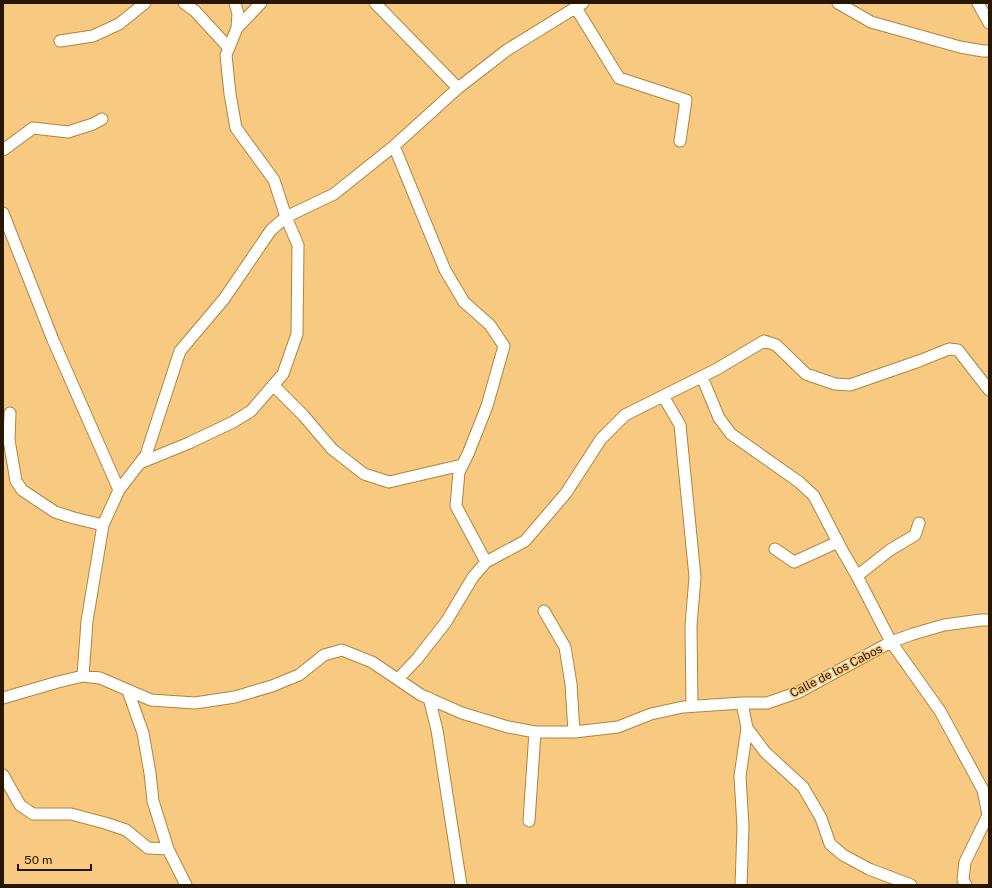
<svg xmlns="http://www.w3.org/2000/svg" width="992" height="888" font-family="'Public Sans',sans-serif">
	<rect width="100%" height="100%" fill="#f8ca81"/>
	<g fill="none" stroke-linecap="round" stroke-linejoin="round">
		<defs>
			<path id="minor" d="M184,3L195,11L229,48
				M375,3L458,88
				M838,3L871,22L960,47L983,51H989
				M978,3L989,23
				M576,8L619,78L686,100L680,141
				M237,28L261,3
				M60,41L93,36L119,24L145,3
				M394,146L445,270L464,302L490,325L504,346L487,406L468,454L459,472L456,506L486,562
				M3,150L33,128L68,132L93,124L102,119
				M3,213L53,340L119,490
				M702,377L719,418L731,434L799,482L814,496L842,550L857,576L891,642L940,711L983,790L988,815L965,862L963,880L966,885
				M273,385L303,415L332,449L364,474L389,482L462,465
				M663,396L680,425L695,577L691,626L692,706
				M10,413L9,440L16,481L22,490L55,512L74,518L103,525
				M140,463L189,443L233,422L251,411L283,374L297,334L298,245L286,217L274,180L236,128L230,94L226,55L237,28L238,14L235,3
				M775,549L794,562L838,542
				M857,576L890,550L915,535L919,523
				M544,611L565,647L571,684L574,732
				M83,676L87,621L103,525L119,490L146,455L180,351L224,299L271,230L286,217L334,194L394,146L458,88L507,50L583,3
				M398,679L417,659L446,622L473,577L486,562L525,541L566,493L601,439L625,415L717,369L764,341L776,345L806,374L835,384L850,385L919,361L949,349L958,350L989,390
				M128,691L143,733L150,773L153,801L168,849L186,885
				M3,698L58,682L83,676L100,678L151,700L195,703L235,697L272,686L299,675L324,655L342,650L372,662L421,695L462,713L508,727L535,732H574L618,727L651,714L683,707L742,703H767L799,692L891,642L913,634L944,625L981,620H989
				M429,698L437,730L461,885
				M747,728L765,752L803,787L821,818L830,844L843,855L869,869L911,885
				M3,775L20,805L33,814H71L105,823L126,830L148,848L168,849
				M529,821L535,732
				M741,885L743,827L740,776L747,728L742,703"/>
		</defs>
		<use href="#minor" stroke="#b0853b" stroke-width="13"/>
		<use href="#minor" stroke="#fff" stroke-width="11"/>
	</g>
	<g text-anchor="middle" dominant-baseline="central" stroke-width="3.5" stroke-linejoin="round" paint-order="stroke">
		<g font-size="12" fill="#281700" stroke="#f8ca81">
			<text transform="translate(836 671) rotate(-27)">Calle de los Cabos</text>
		</g>
	</g>
	<rect width="992" height="888" fill="none" stroke="#281700" stroke-width="8"/>
	<path d="M18 864v6h73v-6" fill="none" stroke="#281700" stroke-width="2"/>
	<text x="24" y="864" font-size="12" fill="#281700" stroke="#f8ca81" stroke-width="3" paint-order="stroke">50 m</text>
</svg>
